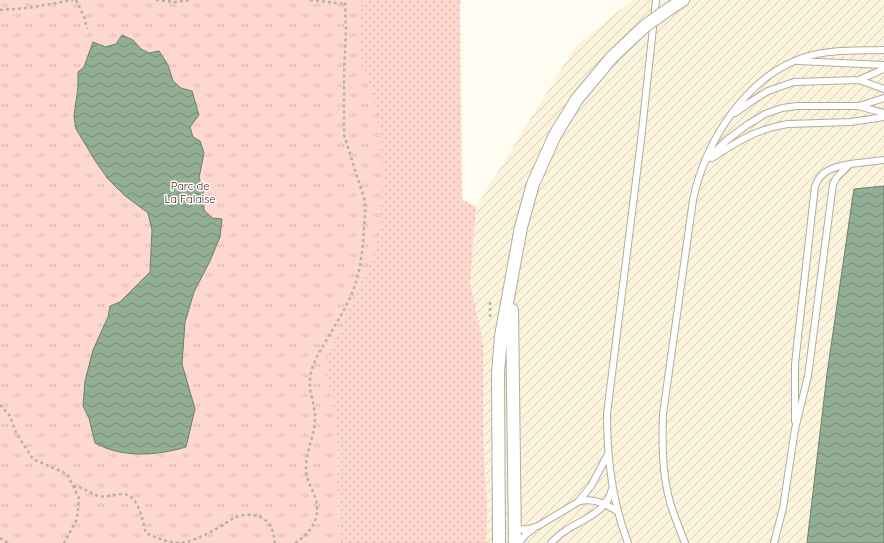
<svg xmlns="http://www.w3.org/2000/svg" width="884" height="543" font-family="Quicksand,sans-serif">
	<defs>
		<pattern id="industrial-furrows" width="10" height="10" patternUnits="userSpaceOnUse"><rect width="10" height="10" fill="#fbf3dc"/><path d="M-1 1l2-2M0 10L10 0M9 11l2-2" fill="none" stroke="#d6cfbc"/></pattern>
		<pattern id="grass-dots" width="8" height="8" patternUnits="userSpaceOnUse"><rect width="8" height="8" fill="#fed8cf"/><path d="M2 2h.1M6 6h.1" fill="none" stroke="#d9b8b1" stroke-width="1.8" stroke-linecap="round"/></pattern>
		<pattern id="park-tufts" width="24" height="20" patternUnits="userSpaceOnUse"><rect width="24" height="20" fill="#fed8cf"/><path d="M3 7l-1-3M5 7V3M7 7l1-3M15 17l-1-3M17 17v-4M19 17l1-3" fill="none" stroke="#d9b8b1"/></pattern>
		<pattern id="water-waves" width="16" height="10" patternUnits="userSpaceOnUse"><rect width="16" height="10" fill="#92ae95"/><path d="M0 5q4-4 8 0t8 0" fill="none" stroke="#768c78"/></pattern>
	</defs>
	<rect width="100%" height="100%" fill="#fffcf2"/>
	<path fill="url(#industrial-furrows)" d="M632,0H884V186L855,189L853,195L827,374L809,543H486L487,511L483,431L470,283L476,207L575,47Z"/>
	<path fill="url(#grass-dots)" d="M100,0H461L460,6L462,199L476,207L470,283L483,343V431L487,511L486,543H339L337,428L304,543Z"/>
	<path fill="url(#park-tufts)" d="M0,0H363L358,43L378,117L383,178L377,247L325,361L337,428L339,543H0Z"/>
	<path fill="url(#water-waves)" stroke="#6c806c" d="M122,35L133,40L141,49L149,53L159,51L168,65L173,81L181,88L192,91L199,115L190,127L193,137L200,141L204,153L199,178L203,187L204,210L212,218L222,219L220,237L210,261L194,292L185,322L182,364L195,409L186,447C156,456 122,458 95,443L89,418L83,406L85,381L93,350L108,317L110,306L120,302L150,272L152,230L148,213L124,195L108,179L96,162L76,129L74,116L78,87V72L84,67L93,42L105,47L116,44Z
		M884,186V543H807L827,374L853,195L854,189Z"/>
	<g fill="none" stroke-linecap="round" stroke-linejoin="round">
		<defs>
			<path id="service" d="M798,61L884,65
				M859,80L884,69
				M859,106L884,98
				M735,113L752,101L768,91L794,82L859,80L884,89
				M712,158C736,142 759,128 788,124L851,122L884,117
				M705,161L727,140L747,125L765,114L782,108L797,106H858L884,113
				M795,421V364L815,186C821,170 834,167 850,164
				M580,501C594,498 607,504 618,512
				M514,530L529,529L538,526L578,502L591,486L608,454
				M519,543L525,535L533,529
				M551,543C555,539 560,534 565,531C583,519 607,512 612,489
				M628,543C612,502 607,457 607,414L641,140L656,0
				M685,543C680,530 674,516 670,502C662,474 662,443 663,414L693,200C705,142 746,76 805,57C830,49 858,51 884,50
				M774,543L783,508L795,429L808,376L833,184L837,177L850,164L884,160"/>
			<path id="minor" d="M669,9L683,0
				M512,310L515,543
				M499,543L498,373L501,336L521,227L533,184L555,135L577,99L612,57"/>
		</defs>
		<use href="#service" stroke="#b2ad9f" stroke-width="8"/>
		<use href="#minor" stroke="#b2ad9f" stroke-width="14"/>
		<path stroke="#b5b2aa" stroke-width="2.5" stroke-dasharray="3 3" stroke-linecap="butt" d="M76,0L85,19L87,29
			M156,0L175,2L192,0
			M310,0L345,4
			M0,10L28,8L73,0
			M490,317V301
			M0,405L10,416L16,433L33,459L67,474L79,498L77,519L64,543
			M73,486C85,487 90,494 99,496C106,498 115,494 121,494C139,493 142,520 146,533C157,538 168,543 181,543C193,541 205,535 216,529C222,526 228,521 234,518C244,513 261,513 268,523C273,528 274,536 275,543
			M0,538L8,543
			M295,543C310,534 321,518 316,500C313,490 307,481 306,471C305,453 314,438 315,420C316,407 309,395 310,381C310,363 325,344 333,329C341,315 350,301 355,285C361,267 363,247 364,228C365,218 366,209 364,198L344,135V75L346,30L345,0"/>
		<use href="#service" stroke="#fff" stroke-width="6"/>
		<use href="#minor" stroke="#fff" stroke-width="12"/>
		<defs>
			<path id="minor-bridge" d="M612,57L645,26L669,9"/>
		</defs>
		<use href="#minor-bridge" stroke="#b2ad9f" stroke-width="14" stroke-linecap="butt"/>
		<use href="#minor-bridge" stroke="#fff" stroke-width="12"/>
	</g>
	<g text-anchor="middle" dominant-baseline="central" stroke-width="3" stroke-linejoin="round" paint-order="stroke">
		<g font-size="11" fill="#4b1b0f" stroke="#fff">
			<text x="190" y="186">Parc de<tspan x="190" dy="13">La Falaise</tspan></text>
		</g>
	</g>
</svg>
